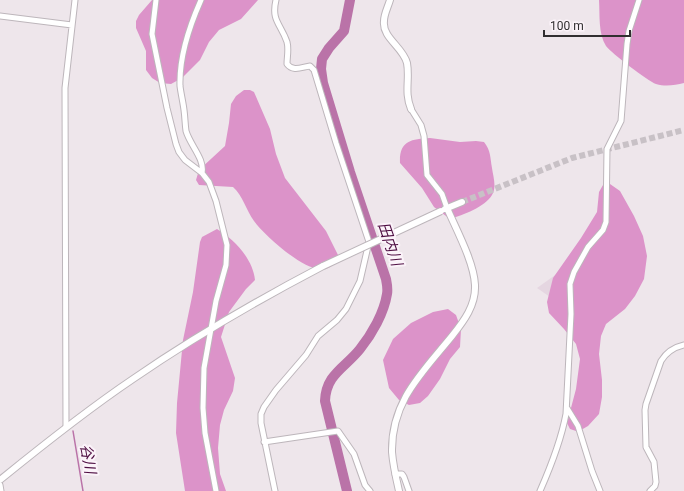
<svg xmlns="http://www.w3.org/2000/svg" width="684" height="491" font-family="Roboto,'Noto Sans JP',sans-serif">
	<rect width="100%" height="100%" fill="#eee6eb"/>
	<path fill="#e5d6e1" d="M558,273L553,299L537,288Z"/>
	<path fill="#dc93c9" d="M152,0H258L241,19L219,30L209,42L200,60L182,78L171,84L160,83L152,78L146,70V51L136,28V21L139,15Z
		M599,0H684V83C675,85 666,87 656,84C648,81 611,53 606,46C598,33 600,15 599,0Z
		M244,90H250L254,92L270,129L276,154L285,178L326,231L339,257C336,264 329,270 320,269C302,269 264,235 254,221C246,210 243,196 233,187L199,185L196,180L199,170L225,146L229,123L231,104L236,96Z
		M430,138L460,142L476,141L484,142C491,151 490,157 492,168C493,176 497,187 492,195C485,207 463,215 450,219L434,207L422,188L400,163C399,141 411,139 430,138Z
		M610,184L620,191L634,216L643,236L647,256L644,279L635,296L625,309L606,324L601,336L599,354L602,380V397L599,414L588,426L581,430L576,431L570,429L567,423L576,389L580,359L576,344L564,329L549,313L547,302L553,278L581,238L597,212L599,192L603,185Z
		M217,229C234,239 253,259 255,280L246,289L229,312L221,337L235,378L233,391L224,410L220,425L218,448L220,474L226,491H185L176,433L177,403L183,340L193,292L200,242L202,237Z
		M448,309L456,315L461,329L460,347L450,359L440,379L428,396L420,403L409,405L399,400L389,388L383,360L393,339L411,323L433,312Z"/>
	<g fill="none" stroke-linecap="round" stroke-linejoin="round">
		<path stroke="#ba73a8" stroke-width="1.5" d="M73,431L83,491"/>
		<path stroke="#ba73a8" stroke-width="10" d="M347,491L325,401C326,374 345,368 360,349C372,334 384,313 387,294C388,289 387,284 386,279L350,172L323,83L321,69L322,59L329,48L344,31L350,0"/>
		<path stroke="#c8c1c6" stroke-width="6" stroke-dasharray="6 3" stroke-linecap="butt" d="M462,202L572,158L684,130"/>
		<defs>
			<path id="minor" d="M156,0L152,34L167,108L176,144L179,152L185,160L202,173L209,182L216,201L227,245L226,265L216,301L204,368L203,408L205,433L216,491
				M201,0C189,27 179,56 180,86C181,94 183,102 184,110C185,117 185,124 186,131C190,145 205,159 202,173
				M0,16L72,25
				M411,109L421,125L424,136L427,175L442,194L447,208
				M567,408L578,426L592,471L600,491
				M66,427L65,88L75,0
				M264,442L338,431L354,454L365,485L370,491
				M395,474H402L404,477L409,491
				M0,485L1,491
				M275,491L261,423V414L264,407L276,390L306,355L318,336L337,320L346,309L360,281L369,242L336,143L314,70L310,66C302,67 293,72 287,64C287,57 289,49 287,42C281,24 271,21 276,0
				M540,491C551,466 561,441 566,414L571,314L570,284L574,272L588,247L603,230L606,222L607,149L621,121L627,44L629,31L639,0
				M650,491L655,486L656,482L654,462L646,447L645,410L646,404L661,361C666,353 675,347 684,345"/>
			<path id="tertiary" d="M390,0C388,7 384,14 384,21C382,38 403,47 407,63C410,79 404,92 411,109
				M445,209L462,202
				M0,480C43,445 87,410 133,379C194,337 258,300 323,266
				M399,491C396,478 393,465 392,452C391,401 422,373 452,336C464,321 476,305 475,285C474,262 456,229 447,208"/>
		</defs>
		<use href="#minor" stroke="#bdb6bb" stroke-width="7"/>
		<use href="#tertiary" stroke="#bdb6bb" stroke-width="8"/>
		<use href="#minor" stroke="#fff" stroke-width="5"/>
		<use href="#tertiary" stroke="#fff" stroke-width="6"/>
		<defs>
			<path id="tertiary-bridge" d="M323,266L441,211"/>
		</defs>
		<use href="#tertiary-bridge" stroke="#bdb6bb" stroke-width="8" stroke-linecap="butt"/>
		<use href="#tertiary-bridge" stroke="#fff" stroke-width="6"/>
	</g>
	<g text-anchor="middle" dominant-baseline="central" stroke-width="4" stroke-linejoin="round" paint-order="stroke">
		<g font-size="15" font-style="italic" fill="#4e0e42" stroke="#fbf3f9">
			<text transform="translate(390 244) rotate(71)">田内川</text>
			<text transform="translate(88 459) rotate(80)">谷川</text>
		</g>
	</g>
	<path d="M544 30v6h86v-6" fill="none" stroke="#312e30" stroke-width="2"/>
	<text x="550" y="30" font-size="12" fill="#312e30" stroke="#fbf3f9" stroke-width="3" paint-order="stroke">100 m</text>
</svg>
